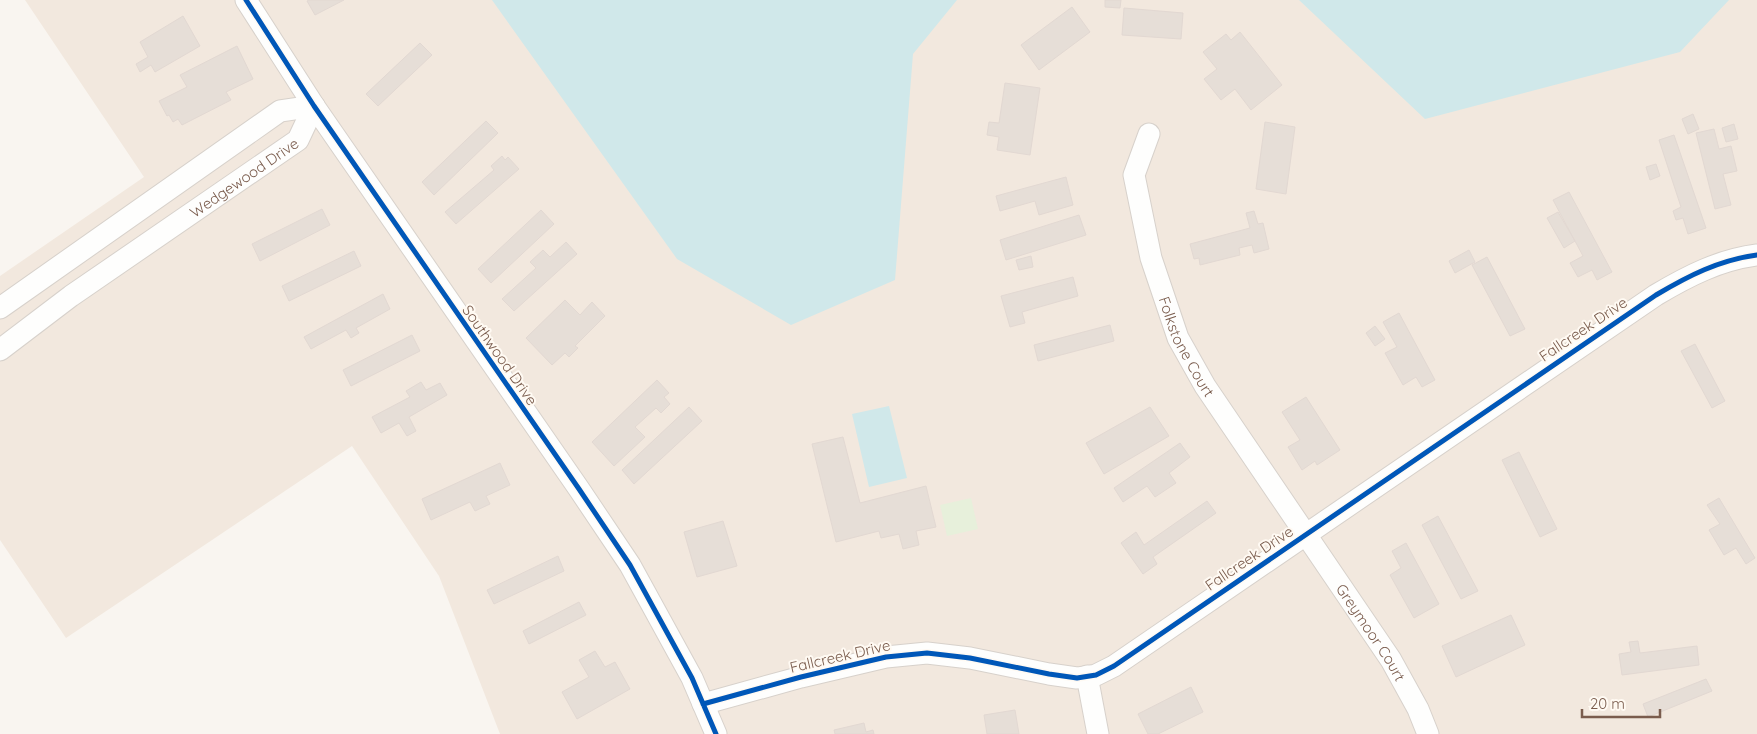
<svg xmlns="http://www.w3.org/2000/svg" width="1757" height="734" font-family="Quicksand,sans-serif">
	<rect width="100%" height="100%" fill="#f9f5f0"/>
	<path fill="#f2e8de" d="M25,0H1757V734H500L439,576L352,446L66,638L0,540V276L144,177Z"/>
	<path fill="#e7f0db" d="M971,498L978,529L947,536L940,505Z"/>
	<path fill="#d0e8ea" d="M492,0H957L913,54L895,280L791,325L677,259Z
		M1299,0H1729L1680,52L1425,119Z
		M889,406L907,478L869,487L852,414Z"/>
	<path fill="#e6ded7" stroke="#e2d8d2" d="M309,0H344L315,15L307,1Z
		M1105,0H1121L1120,8L1105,7Z
		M1072,7L1090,32L1039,70L1021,45Z
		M1124,8L1183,13L1181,39L1122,35Z
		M183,16L200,46L155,72L151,65L140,72L136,64L148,57L140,42Z
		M1240,32L1282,85L1251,110L1235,89L1221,100L1204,79L1217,69L1203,52L1226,34L1231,40Z
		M420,43L432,55L378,106L366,94Z
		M237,46L253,79L226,92L231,100L182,125L178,119L173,122L169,115L167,116L159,101L187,87L180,75Z
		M1005,83L1040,88L1030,155L997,150L999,137L987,135L989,122L999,123Z
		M1693,114L1699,129L1688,134L1682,119Z
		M486,121L498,133L434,195L422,182Z
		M1265,122L1295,127L1286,194L1256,189Z
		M1734,124L1738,139L1726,142L1722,128Z
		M1714,129L1719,149L1731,146L1737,171L1723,174L1731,205L1715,209L1696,133Z
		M1674,135L1706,228L1688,234L1683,218L1676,220L1673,211L1681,207L1659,140Z
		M502,156L505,160L508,157L519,169L456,224L445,212L494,170L491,166Z
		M1656,164L1660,176L1650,180L1646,167Z
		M1066,177L1073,205L1039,215L1035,201L1000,211L996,196Z
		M1569,192L1612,272L1597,280L1592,270L1578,277L1570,263L1583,256L1553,200Z
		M322,209L330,225L260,261L252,244Z
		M541,210L554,224L491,283L478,269Z
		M1254,211L1258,224L1263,223L1269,249L1254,253L1252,245L1239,248L1240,255L1200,265L1199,258L1194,259L1190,244L1250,228L1246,213Z
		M1558,212L1575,241L1564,248L1547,218Z
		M1079,215L1086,235L1006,260L1000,240Z
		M566,242L577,254L514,311L502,299L536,268L530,262L543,250L550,257Z
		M1469,250L1475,262L1455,273L1449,261Z
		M354,251L361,266L289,301L282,286Z
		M1031,256L1033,267L1019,270L1016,260Z
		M1487,257L1525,329L1510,336L1472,265Z
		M1073,277L1078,296L1022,312L1025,323L1010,327L1001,296Z
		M383,294L390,309L356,328L359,333L351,338L346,330L311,349L304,337Z
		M565,300L580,315L592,302L605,316L575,346L578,348L569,357L565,353L552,365L526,338Z
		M1399,313L1435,380L1422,387L1416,377L1403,385L1385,353L1397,347L1383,322Z
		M1110,325L1114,341L1038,361L1034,345Z
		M1375,326L1385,339L1375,346L1366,333Z
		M412,335L420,351L351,386L343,370Z
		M1695,344L1725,401L1712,408L1681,351Z
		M657,380L669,393L664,397L670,404L661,413L656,408L635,427L645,437L614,466L592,442Z
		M421,382L426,390L440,383L447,395L409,417L416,431L407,436L399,423L381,433L372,417L410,397L406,391Z
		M1306,397L1340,450L1317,465L1315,461L1302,470L1288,447L1300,440L1282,412Z
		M689,407L702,421L634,484L622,470Z
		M1150,407L1169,436L1104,474L1086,443Z
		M843,437L860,503L926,486L936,527L916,531L919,545L903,549L899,534L881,538L879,531L836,542L812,444Z
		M1180,443L1190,457L1169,473L1176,483L1155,497L1147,486L1123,502L1114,488Z
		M1519,452L1557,529L1540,537L1502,460Z
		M500,463L510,485L486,496L490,504L475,511L470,502L431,520L422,499Z
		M1719,498L1755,558L1746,564L1736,548L1724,555L1709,530L1720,524L1707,505Z
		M1207,501L1216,513L1153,557L1157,564L1143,574L1121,543L1136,532L1144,545Z
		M1438,516L1478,591L1461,599L1422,525Z
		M723,521L737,566L697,577L684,532Z
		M1406,543L1439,604L1414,618L1390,575L1401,568L1392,551Z
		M558,556L564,571L494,604L487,590Z
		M579,602L586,615L529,644L523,631Z
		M1511,615L1525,645L1456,677L1442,646Z
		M1638,641L1640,653L1697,646L1699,665L1622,675L1619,654L1631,652L1629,642Z
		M595,651L605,667L615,662L630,689L577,719L562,692L589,677L579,660Z
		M1706,679L1712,691L1648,717L1643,704Z
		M1191,687L1203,712L1158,734H1148L1138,714Z
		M1015,710L1019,734H987L984,715Z
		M864,723L866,732L873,730L874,734H835L834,730Z"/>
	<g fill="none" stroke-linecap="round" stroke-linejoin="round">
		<defs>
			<g id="street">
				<path d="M246,0L314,106L579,489L630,565L692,678L716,734"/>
				<path id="s1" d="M1149,134L1134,175L1151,258L1178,338L1205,386L1391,660L1418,709L1428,734"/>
				<path d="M0,308L280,111L314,106"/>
				<path id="s2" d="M0,350L71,296L298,140L314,106"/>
				<path d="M1087,676L1098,734"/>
				<path d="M703,704L801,677L886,657L927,653L970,658L1049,674L1077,678L1096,675L1114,666L1656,295C1688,276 1719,260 1757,255"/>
			</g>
		</defs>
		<use href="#street" stroke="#d7d1cb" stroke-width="23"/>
		<use href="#street" stroke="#fefefd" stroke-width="21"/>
		<defs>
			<path id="cycleway" d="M246,0L314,106L579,489L630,565L692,678L716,734
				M703,704L801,677L886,657L927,653L970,658L1049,674L1077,678L1096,675L1114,666L1656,295C1688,276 1719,260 1757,255"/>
		</defs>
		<use href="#cycleway" stroke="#fffaf3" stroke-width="8"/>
		<use href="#cycleway" stroke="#0057b8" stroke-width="5"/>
	</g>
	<g text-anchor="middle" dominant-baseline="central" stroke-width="4" stroke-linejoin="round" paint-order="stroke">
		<g font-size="15" fill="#7a5c4d" stroke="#fffaf3">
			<text stroke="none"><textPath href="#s2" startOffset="299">Wedgewood Drive</textPath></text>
			<text transform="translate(1583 329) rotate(-34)">Fallcreek Drive</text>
			<text stroke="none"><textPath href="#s1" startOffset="224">Folkstone Court</textPath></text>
			<text transform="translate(500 355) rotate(55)">Southwood Drive</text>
			<text transform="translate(1249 558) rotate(-34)">Fallcreek Drive</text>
			<text stroke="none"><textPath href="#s1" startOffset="565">Greymoor Court</textPath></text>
			<text transform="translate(840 656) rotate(-13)">Fallcreek Drive</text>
		</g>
	</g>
	<path d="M1582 709v8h78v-8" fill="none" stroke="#7a5c4d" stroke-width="2.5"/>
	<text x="1590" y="709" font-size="15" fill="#7a5c4d" stroke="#fffaf3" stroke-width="4" paint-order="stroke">20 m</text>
</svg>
